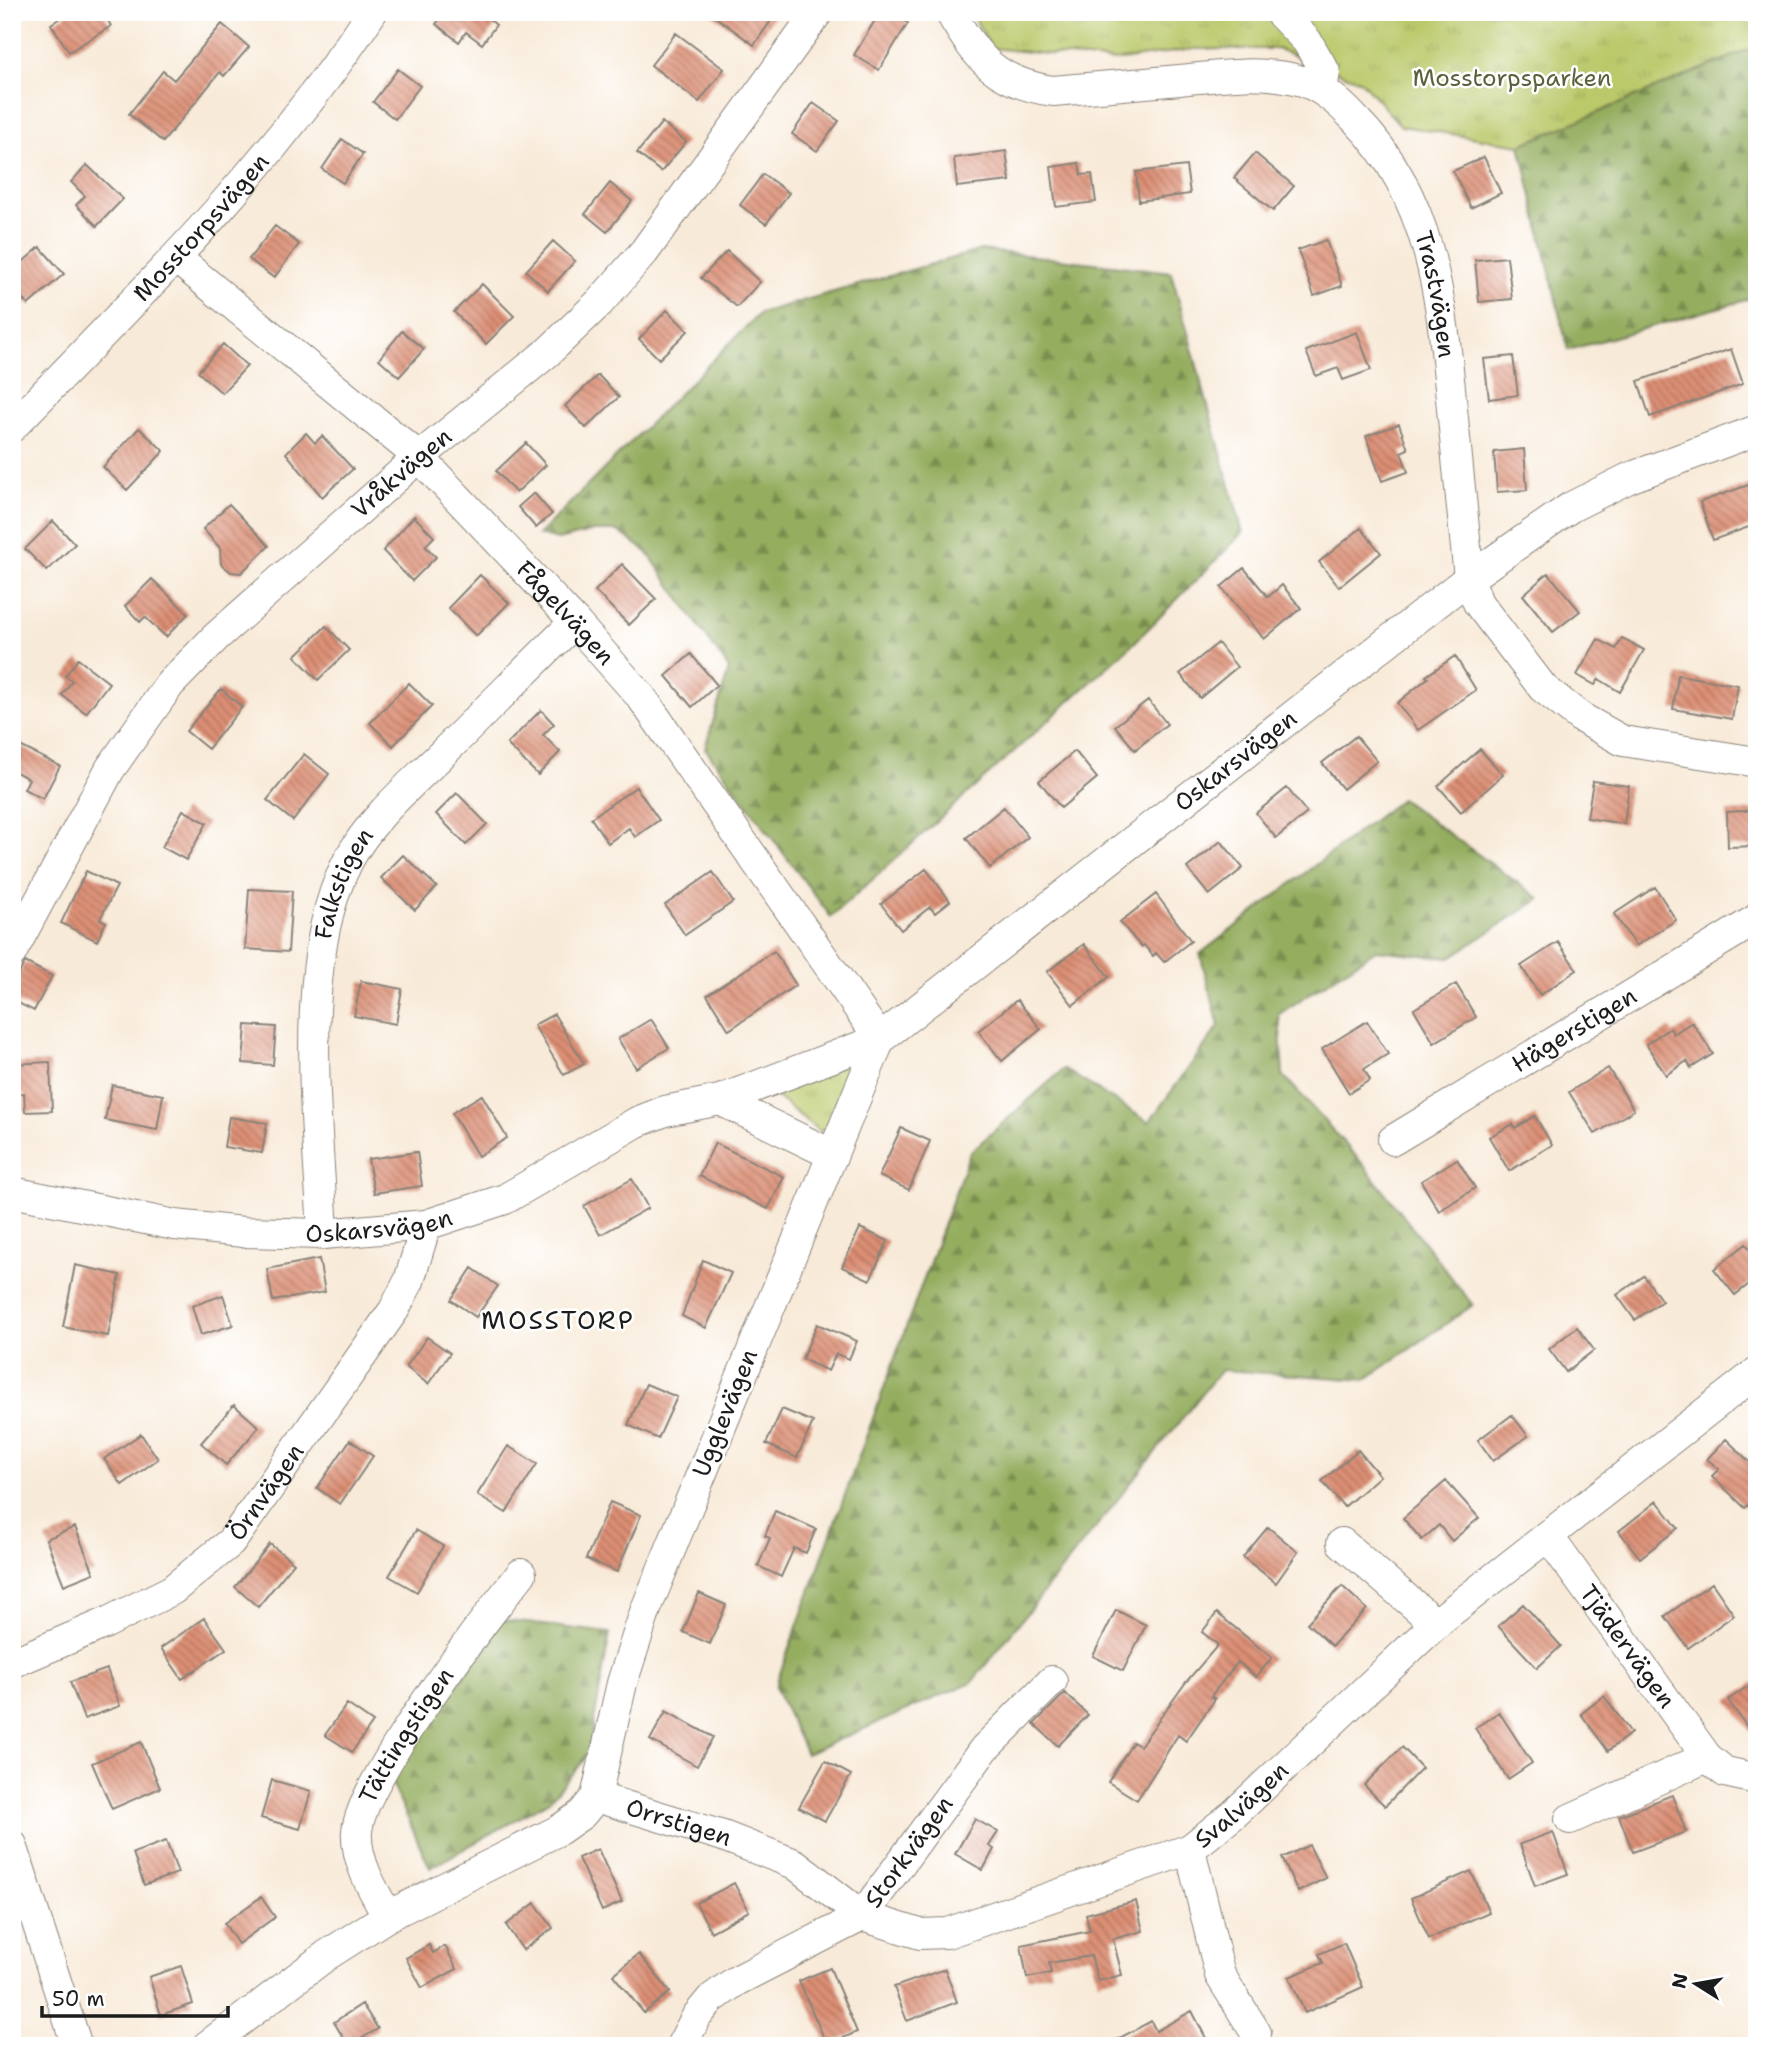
<svg xmlns="http://www.w3.org/2000/svg" width="1769" height="2058" font-family="'Shantell Sans',sans-serif">
	<defs>
		<pattern id="forest-firs" width="22" height="20" patternUnits="userSpaceOnUse" patternTransform="scale(1.75)"><rect width="22" height="20" fill="#94ad5f"/><path d="M5 1l3.5 6h-7zM16 11l3.5 6h-7z" fill="#788c4e"/></pattern>
		<pattern id="park-tufts" width="24" height="20" patternUnits="userSpaceOnUse" patternTransform="scale(1.75)"><rect width="24" height="20" fill="#bbc96b"/><path d="M3 7l-1-3M5 7V3M7 7l1-3M15 17l-1-3M17 17v-4M19 17l1-3" fill="none" stroke="#a0ac5c"/></pattern>
		<pattern id="building-back-hatch" width="6" height="6" patternUnits="userSpaceOnUse" patternTransform="scale(1.75)"><rect width="6" height="6" fill="#dc8f75"/><path d="M-1 5l2 2M0 0l6 6M5-1l2 2" fill="none" stroke="#b2745f"/></pattern>
	</defs>
	<rect width="100%" height="100%" fill="#fff"/>
	<filter id="ink" filterUnits="userSpaceOnUse"><feTurbulence type="fractalNoise" baseFrequency=".0143" numOctaves="2"/><feDisplacementMap in="SourceGraphic" scale="14" xChannelSelector="R" yChannelSelector="G"/><feConvolveMatrix kernelMatrix="1 2 1 2 8 2 1 2 1" color-interpolation-filters="sRGB"/></filter>
	<filter id="wash" filterUnits="userSpaceOnUse"><feTurbulence type="fractalNoise" baseFrequency=".00686" numOctaves="4" result="noise"/><feDisplacementMap in="SourceGraphic" scale="28" xChannelSelector="R" yChannelSelector="G"/><feGaussianBlur stdDeviation="1.57" result="paint"/><feColorMatrix in="noise" values="0 0 0 0 0 0 0 0 0 0 0 0 0 0 0 0 0 1.4 0 .05"/><feComposite in="paint" operator="in"/></filter>
	<g filter="url(#wash)">
		<rect width="100%" height="100%" fill="#f8ead8"/>
		<path fill="url(#forest-firs)" stroke="#58643e" stroke-width="2" d="M1757,46V297L1568,350L1520,145Z
			M981,250L1171,272L1243,533L1135,642L831,917L705,748L729,669L647,552L618,531H594L558,540L538,535L760,313Z
			M1401,799L1540,899L1449,958L1376,950L1279,1014L1283,1075L1361,1162L1473,1305L1365,1380L1221,1370L972,1682L806,1754L775,1687L970,1152L1064,1069L1149,1122L1219,1026L1200,954Z
			M502,1620L610,1633L588,1755L549,1801L430,1868L391,1781Z"/>
		<path fill="url(#park-tufts)" stroke="#6c7244" stroke-width="2" d="M971,12H1757V46L1520,145L1401,126L1361,81L1278,49H1193L1115,61L991,48Z
			M851,1062L827,1130L819,1131L772,1093Z"/>
		<g id="blocks">
			<path fill="url(#building-back-hatch)" d="M70,12H103L111,26L69,52L51,24Z
				M440,12H481L496,25L482,44L466,32L459,42L436,24L443,15Z
				M709,12H777L754,45Z
				M880,12H890L908,23L879,70L854,55Z
				M222,24L249,47L224,76L220,72L163,142L129,114L163,71L174,80Z
				M676,33L724,69L699,102L651,65Z
				M398,69L420,86L395,119L373,102Z
				M813,103L839,121L817,151L792,134Z
				M662,122L686,142L661,172L637,153Z
				M342,139L363,154L343,183L322,169Z
				M1006,151L1010,181L957,187L954,158Z
				M1255,153L1294,186L1273,211L1234,178Z
				M1484,157L1501,193L1471,208L1453,171Z
				M1079,163L1081,175L1092,174L1096,202L1056,207L1051,167Z
				M87,165L123,199L97,226L76,205L85,196L71,182Z
				M1186,166L1190,194L1139,201L1136,172Z
				M763,174L789,193L766,224L740,205Z
				M610,183L632,201L607,232L585,214Z
				M275,226L299,244L274,278L249,259Z
				M1326,240L1342,286L1314,296L1298,250Z
				M553,241L575,261L548,291L526,271Z
				M40,247L64,274L28,305L12,286V271Z
				M727,251L760,282L737,307L701,278Z
				M1507,257L1512,299L1479,302L1475,260Z
				M482,284L514,316L486,344L454,312Z
				M667,310L688,331L659,359L639,339Z
				M402,331L424,349L399,377L379,359Z
				M1357,332L1371,370L1343,380L1338,368L1316,376L1306,351Z
				M223,344L247,366L222,393L198,372Z
				M1731,349L1743,384L1650,417L1638,381Z
				M1513,356L1518,395L1489,399L1484,359Z
				M598,375L619,397L586,428L565,406Z
				M1399,424L1408,449L1401,452L1408,472L1382,481L1366,436Z
				M139,428L164,451L127,490L103,467Z
				M306,433L315,443L322,436L353,469L322,497L286,453Z
				M526,443L546,465L516,493L496,471Z
				M1524,449L1527,490L1497,492L1494,452Z
				M1757,482V524L1713,540L1700,502Z
				M534,493L552,514L536,528L518,507Z
				M229,504L269,546L241,573L231,572L221,564L220,548L203,529Z
				M414,516L434,537L425,546L436,557L412,581L383,551Z
				M53,521L75,544L47,571L25,549Z
				M1361,528L1381,553L1339,587L1319,562Z
				M622,564L656,599L629,625L595,591Z
				M1244,568L1268,597L1282,585L1301,608L1264,639L1221,587Z
				M1548,573L1580,611L1553,632L1523,595Z
				M480,575L509,603L476,636L448,608Z
				M152,579L188,614L166,637L145,617L140,622L125,606Z
				M326,626L349,650L318,680L295,656Z
				M1622,638L1644,650L1620,692L1599,679L1595,685L1577,675L1598,639L1616,649Z
				M1218,643L1237,667L1200,698L1180,674Z
				M691,654L717,685L692,707L666,676Z
				M1455,656L1476,690L1418,730L1397,703L1428,678L1426,676Z
				M78,659L109,683L86,713L62,695L72,681L65,676Z
				M1678,675L1738,685L1732,719L1673,709Z
				M409,683L432,706L393,746L370,723Z
				M221,689L242,707L208,749L186,731Z
				M1148,700L1167,724L1135,750L1115,726Z
				M541,710L554,724L543,735L560,752L538,775L507,744Z
				M1356,736L1377,761L1343,789L1322,763Z
				M20,746L60,766L43,799L24,789L29,779L12,770V761Z
				M1480,749L1503,775L1461,812L1438,786Z
				M1075,751L1097,778L1061,808L1039,781Z
				M304,754L329,774L293,821L267,800Z
				M1593,781L1629,786L1624,824L1587,818Z
				M636,787L659,820L635,837L629,828L608,843L591,818Z
				M1287,788L1307,813L1276,838L1256,813Z
				M457,793L487,824L466,845L436,814Z
				M1004,807L1028,837L990,868L966,838Z
				M183,810L207,823L186,860L162,847Z
				M1757,810V846L1728,847L1727,812Z
				M1221,841L1243,868L1209,895L1187,868Z
				M403,855L437,887L415,910L381,878Z
				M926,869L950,901L935,913L930,907L901,930L881,904Z
				M86,871L117,886L100,919L106,922L97,941L61,923Z
				M713,872L733,902L685,935L665,905Z
				M1655,887L1676,920L1636,946L1614,914Z
				M249,889L292,891L288,952L245,949Z
				M1156,894L1191,941L1164,962L1156,953L1153,956L1144,945L1141,947L1120,922Z
				M1558,942L1577,970L1540,995L1521,966Z
				M1084,944L1109,977L1073,1005L1047,972Z
				M774,951L796,985L729,1030L707,995Z
				M25,962L52,976L34,1011L12,1000V987Z
				M361,981L402,989L396,1024L354,1016Z
				M1456,984L1476,1017L1434,1043L1414,1009Z
				M1017,1000L1041,1029L1002,1061L978,1031Z
				M554,1014L584,1064L564,1075L534,1025Z
				M651,1019L669,1048L636,1068L618,1039Z
				M1367,1021L1388,1054L1364,1069L1370,1080L1349,1093L1322,1049Z
				M1692,1022L1713,1054L1691,1068L1687,1061L1666,1075L1646,1044L1670,1028L1673,1034Z
				M246,1025L276,1027L273,1065L243,1063Z
				M50,1062L52,1111L25,1112L24,1093L12,1094V1064Z
				M1608,1068L1634,1110L1595,1134L1569,1092Z
				M112,1085L163,1095L157,1130L105,1120Z
				M482,1095L507,1138L478,1156L452,1113Z
				M1535,1116L1552,1145L1509,1171L1489,1137L1513,1124L1515,1128Z
				M229,1117L267,1123L262,1153L224,1147Z
				M901,1128L930,1141L909,1190L879,1176Z
				M715,1143L784,1177L768,1209L699,1176Z
				M417,1152L422,1186L374,1193L368,1159Z
				M1457,1159L1475,1188L1439,1211L1421,1181Z
				M632,1179L648,1208L600,1235L584,1206Z
				M860,1228L888,1241L870,1280L842,1267Z
				M1746,1244L1757,1258V1278L1735,1295L1714,1269Z
				M319,1259L325,1292L273,1301L267,1269Z
				M703,1260L731,1273L706,1328L682,1316Z
				M75,1265L120,1275L108,1336L63,1327Z
				M472,1268L498,1286L476,1317L451,1300Z
				M1644,1276L1662,1301L1635,1320L1617,1295Z
				M223,1295L233,1325L201,1335L192,1306Z
				M817,1324L857,1341L849,1359L836,1354L828,1371L802,1359Z
				M1577,1327L1594,1350L1566,1372L1549,1349Z
				M427,1337L450,1353L428,1384L406,1367Z
				M646,1384L677,1397L658,1439L628,1425Z
				M234,1405L259,1427L226,1465L201,1443Z
				M782,1409L813,1422L797,1458L766,1444Z
				M1512,1415L1528,1436L1493,1461L1478,1440Z
				M141,1434L158,1459L122,1485L104,1459Z
				M1726,1439L1757,1469V1496L1745,1508L1712,1476L1719,1469L1707,1459Z
				M350,1440L373,1456L340,1504L317,1488Z
				M508,1446L537,1464L506,1513L477,1495Z
				M1358,1450L1380,1476L1344,1507L1322,1481Z
				M1446,1481L1479,1518L1452,1541L1439,1525L1422,1540L1403,1518Z
				M1657,1501L1678,1528L1640,1558L1619,1531Z
				M610,1502L641,1515L617,1572L586,1559Z
				M775,1511L816,1529L806,1553L794,1548L781,1577L758,1566L770,1538L765,1536Z
				M75,1527L94,1573L64,1585L46,1539Z
				M1268,1527L1298,1552L1276,1583L1243,1557Z
				M416,1530L443,1546L417,1592L389,1576Z
				M270,1544L294,1563L258,1607L235,1587Z
				M1712,1583L1734,1615L1688,1648L1665,1616Z
				M1342,1586L1367,1609L1332,1646L1307,1623Z
				M699,1593L726,1605L710,1644L683,1632Z
				M1523,1604L1561,1646L1537,1668L1498,1626Z
				M1116,1610L1146,1625L1123,1671L1093,1656Z
				M1217,1613L1272,1658L1256,1677L1238,1662L1211,1696L1215,1699L1186,1741L1178,1735L1137,1800L1108,1782L1133,1742L1140,1746L1186,1682L1218,1645L1202,1632Z
				M204,1618L226,1649L182,1679L161,1648Z
				M107,1669L120,1706L84,1719L70,1682Z
				M1757,1680V1741L1728,1700Z
				M1065,1693L1088,1715L1058,1746L1034,1724Z
				M1604,1696L1631,1733L1608,1751L1581,1714Z
				M347,1704L373,1722L352,1752L325,1735Z
				M666,1711L713,1737L697,1766L650,1740Z
				M1499,1712L1532,1763L1508,1779L1475,1728Z
				M141,1742L160,1788L112,1809L92,1763Z
				M1402,1747L1422,1768L1385,1806L1364,1785Z
				M825,1761L851,1775L825,1821L799,1807Z
				M272,1780L311,1791L300,1829L261,1818Z
				M1672,1795L1686,1832L1633,1852L1619,1816Z
				M975,1819L998,1832L989,1846L994,1849L983,1870L955,1854Z
				M1553,1832L1568,1874L1535,1886L1520,1844Z
				M166,1841L178,1873L144,1885L133,1853Z
				M1309,1845L1326,1878L1298,1892L1282,1858Z
				M598,1849L622,1902L602,1911L578,1858Z
				M1471,1871L1489,1912L1429,1939L1411,1898Z
				M734,1883L749,1911L711,1932L696,1903Z
				M261,1897L275,1917L238,1944L224,1923Z
				M1136,1901L1143,1931L1113,1939L1122,1975L1098,1981L1091,1956L1049,1963L1051,1973L1027,1978L1021,1945L1090,1931L1086,1914Z
				M535,1903L553,1928L523,1950L506,1925Z
				M1344,1943L1363,1987L1305,2013L1289,1977L1323,1963L1319,1954Z
				M429,1945L433,1953L445,1946L457,1969L422,1988L406,1958Z
				M639,1954L670,1992L644,2013L613,1975Z
				M181,1966L193,2004L161,2015L149,1977Z
				M830,1968L857,2032L827,2045L799,1981Z
				M945,1969L957,2002L907,2021L894,1987Z
				M362,2004L378,2029L348,2046L334,2022Z
				M1192,2011L1210,2046H1105L1151,2021L1156,2031Z"/>
		</g>
	</g>
	<g filter="url(#ink)">
		<use href="#blocks" fill-opacity="0" stroke="#8a837a" stroke-width="2"/>
		<g fill="none" stroke-linecap="round" stroke-linejoin="round">
			<defs>
				<g id="minor">
					<path id="s1" d="M950,12C977,59 997,83 1053,91C1095,87 1138,84 1180,80C1219,76 1257,70 1295,79C1320,85 1339,102 1356,120C1433,198 1442,304 1452,409C1458,465 1463,521 1469,578L1478,603L1543,688L1580,717L1623,741L1757,762"/>
					<path d="M1279,12L1307,41L1325,72L1322,90"/>
					<path id="s2" d="M176,258L419,457L575,622L642,698L880,1039L646,1609L622,1683L596,1797"/>
					<path id="s3" d="M12,427C140,295 271,167 372,12"/>
					<path id="s4" d="M12,952L110,769L170,684L216,637L419,457L548,352L599,303L644,252L818,12"/>
					<path d="M720,1100L833,1155"/>
					<path id="s5" d="M1393,1140L1757,919"/>
					<path id="s6" d="M12,1192L175,1225L243,1232L323,1234L426,1225L505,1199L637,1122L665,1111L720,1100L880,1039L1469,578L1571,507L1629,478L1757,430"/>
					<path id="s7" d="M323,1234C318,1123 296,961 348,861C369,821 407,788 439,757C484,712 529,667 575,622"/>
					<path id="s8" d="M1548,1536L1707,1757L1725,1772L1757,1779"/>
					<path d="M1342,1543L1436,1624"/>
					<path id="s9" d="M12,1663L106,1623L172,1590L231,1542L394,1310L409,1281L426,1225"/>
					<path d="M1570,1819L1707,1757"/>
					<path d="M12,1845L77,2046"/>
					<path d="M1190,1849L1220,1975L1256,2033"/>
					<path id="s10" d="M388,1916C374,1892 355,1861 357,1831C362,1779 484,1620 521,1574"/>
					<path id="s11" d="M207,2046L327,1955L388,1916L559,1830L582,1814L596,1797L723,1836L795,1864L862,1916L920,1934L947,1933L1190,1849L1234,1814L1439,1621L1757,1372"/>
					<path id="s12" d="M681,2046L697,2016L711,1999L736,1981L862,1916L984,1749L1052,1681"/>
				</g>
			</defs>
			<use href="#minor" stroke="#8a837a" stroke-width="32"/>
			<use href="#minor" stroke="#fff" stroke-width="30"/>
		</g>
	</g>
	<g text-anchor="middle" dominant-baseline="central" stroke-width="5" stroke-linejoin="round" paint-order="stroke">
		<g font-size="24" fill="#5c613c" stroke="#fff">
			<text x="1512" y="78">Mosstorpsparken</text>
		</g>
		<g font-size="24" fill="#1c1c1c" stroke="#fff">
			<text stroke="none"><textPath href="#s3" startOffset="275">Mosstorpsvägen</textPath></text>
			<text stroke="none"><textPath href="#s1" startOffset="649">Trastvägen</textPath></text>
			<text stroke="none"><textPath href="#s4" startOffset="625">Vråkvägen</textPath></text>
			<text stroke="none"><textPath href="#s2" startOffset="528">Fågelvägen</textPath></text>
			<text stroke="none"><textPath href="#s6" startOffset="1363">Oskarsvägen</textPath></text>
			<text stroke="none"><textPath href="#s7" startOffset="355">Falkstigen</textPath></text>
			<text stroke="none"><textPath href="#s5" startOffset="212">Hägerstigen</textPath></text>
			<text stroke="none"><textPath href="#s6" startOffset="371">Oskarsvägen</textPath></text>
			<text transform="translate(725 1413) rotate(-68)">Ugglevägen</text>
			<text stroke="none"><textPath href="#s9" startOffset="313">Örnvägen</textPath></text>
			<text stroke="none"><textPath href="#s8" startOffset="136">Tjädervägen</textPath></text>
			<text stroke="none"><textPath href="#s10" startOffset="200">Tättingstigen</textPath></text>
			<text stroke="none"><textPath href="#s11" startOffset="1172">Svalvägen</textPath></text>
			<text stroke="none"><textPath href="#s11" startOffset="551">Orrstigen</textPath></text>
			<text stroke="none"><textPath href="#s12" startOffset="308">Storkvägen</textPath></text>
		</g>
		<g font-size="26" letter-spacing="2" fill="#1c1c1c" stroke="#fff">
			<text x="558" y="1319">MOSSTORP</text>
		</g>
	</g>
	<rect width="1769" height="2058" fill="none" stroke="#fff" stroke-width="42"/>
	<g transform="translate(1696 1984) rotate(281)" stroke="#ffffff" stroke-width="5" paint-order="stroke">
	<path d="M0-5L12 26L0 18L-12 26Z" fill="#1c1c1c"/>
	<text y="-10" font-size="19" font-weight="bold" text-anchor="middle" fill="#1c1c1c">N</text>
	</g>
	<path d="M42 2006v10h186v-10" fill="none" stroke="#1c1c1c" stroke-width="3.5"/>
	<text x="52" y="2006" font-size="21" fill="#1c1c1c" stroke="#ffffff" stroke-width="5" paint-order="stroke">50 m</text>
</svg>
